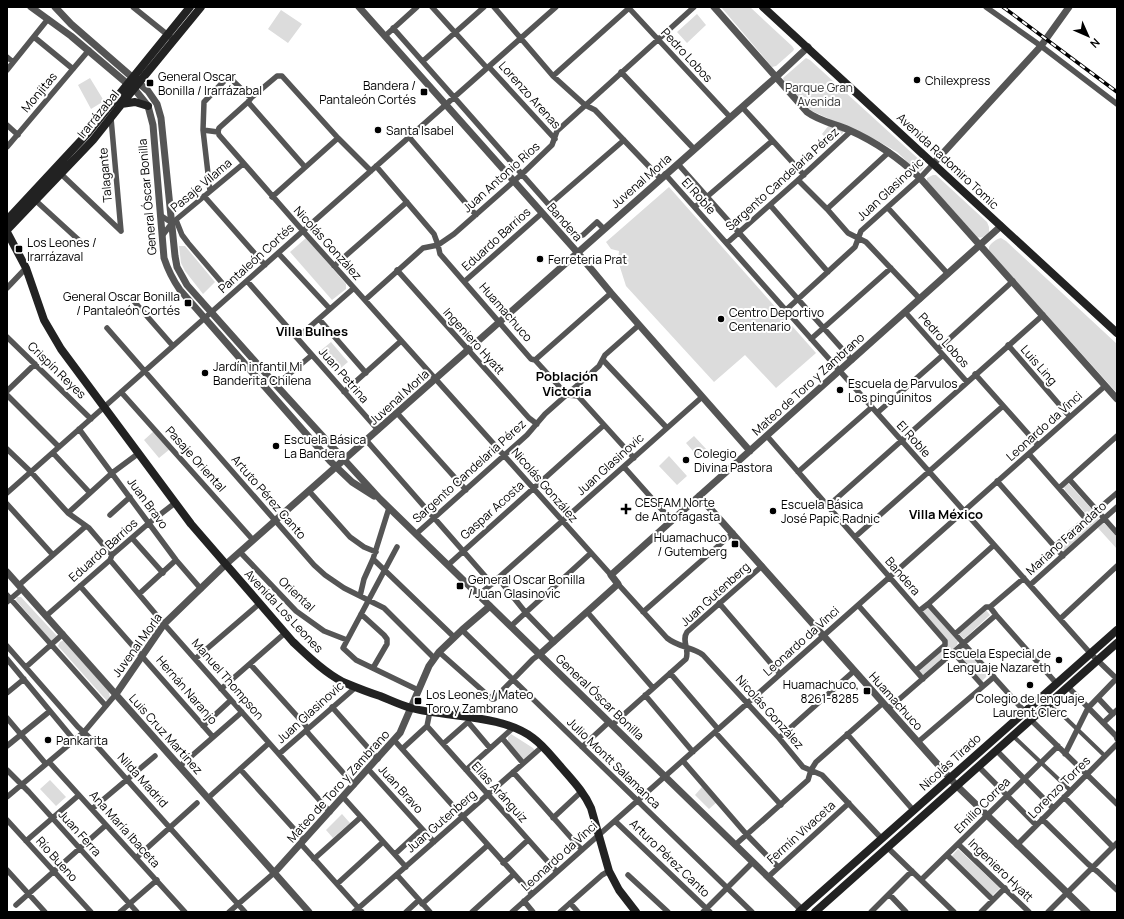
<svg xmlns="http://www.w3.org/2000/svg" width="1124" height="919" font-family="Manrope,sans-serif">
	<rect width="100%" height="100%" fill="#fff"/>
	<path fill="#dcdcdc" d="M721,7H750L792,46L794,49L793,51L776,66L772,67Z
		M281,10L302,24L288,43L268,29Z
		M697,14L706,25L687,43L677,32Z
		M806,58L810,60L924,164V167L921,171L918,172L897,152L878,141L812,111L806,107L784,81L783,78Z
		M90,78L104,101L91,109L78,85Z
		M829,125L843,131V133L831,143L822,134Z
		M933,175H936L987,222L989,227V232C985,235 983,239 977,237L927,181V178Z
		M669,187L816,353L776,388L745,355L714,382L626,286L618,261L619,251L611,249L606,242Z
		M306,238L346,284V289L332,300L290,252Z
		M1001,238L1006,241L1117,344V393L989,251V247C991,243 996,239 1001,238Z
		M179,246H185L215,282L203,294L185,271L181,263Z
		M331,342L348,362L336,372L319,352Z
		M154,431L170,449L159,458L144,440Z
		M694,436L708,451L699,458L686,443Z
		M669,456L687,476L677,485L659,466Z
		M1068,483L1099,517L1098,521L1066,550H1063L1060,547V544L1089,519L1088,516L1065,490L1064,487Z
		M1103,522L1117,537V549L1098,528Z
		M17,597H21L57,636V638L52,642L16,600Z
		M927,607L958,641L957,645L924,674H921L918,671L947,644L922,611Z
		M986,610L990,615L964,639L959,634Z
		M64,640L109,692L110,698L107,701L58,646L60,642Z
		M962,646L988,675L982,681L956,652Z
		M511,734L533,748L535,751L523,760L508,741V737Z
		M50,780L66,797L56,806L40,789Z
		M702,787L717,802L709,809L695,795Z
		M342,814L350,823L333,838L326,830Z
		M958,849L1000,888L991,897L951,857Z"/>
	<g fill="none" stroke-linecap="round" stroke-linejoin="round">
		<path stroke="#555" stroke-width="4" d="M1050,703L1105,756
			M1013,736L1071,791"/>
		<path stroke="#555" stroke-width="5.5" d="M133,7L174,40
			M432,7L487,68
			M494,7L553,76L585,105L595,110L661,179
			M628,7L730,117
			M986,7L1041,46L1117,104
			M393,28L549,205L577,235L580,236L583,235L597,222L604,229
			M385,36L417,7
			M34,37L73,69
			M7,57L13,62
			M423,61L484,7
			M489,67L555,139
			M7,70L48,19
			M621,72L694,149
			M553,76L629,8
			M248,102L305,167
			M742,107L804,175
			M111,118L121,231
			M7,125L18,135
			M203,130L218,132
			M218,132L219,135L303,231L611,575
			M218,132L219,128L248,102L251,98L277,76H282L338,138L371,171
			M409,137L476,215
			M7,147L89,50
			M678,164L852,360
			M376,166L434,234L438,245L440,254L531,359L535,360L567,395L578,396L634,458
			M60,173L121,231
			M665,174L1091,654L1117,679
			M798,180L827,209L848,233L866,242L920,299
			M210,191L203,130L204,102L225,80L231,79L251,98
			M204,196L265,265
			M272,197L338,138
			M35,200L82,243
			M549,205L624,140
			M770,205L828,272
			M695,207L772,141
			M888,208L948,274
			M827,209L889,152
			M160,215L172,223L162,236
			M176,220L182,235L188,243L223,284
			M172,223L243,164
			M727,243L798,180L851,131
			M278,253L330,309
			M334,266L407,202
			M397,270L529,418L537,424
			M247,281L378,430
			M465,281L542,213
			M7,288L26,268
			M132,299L173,346
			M365,300L423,248L438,245L454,234L522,174L552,145L557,131L694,7
			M786,310L855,247L861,231L920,178L933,164
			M905,312L967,382
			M319,319L366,373
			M107,328L314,565L325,575L344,588L384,608L434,658
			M7,337L91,419
			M297,338L354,288
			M811,339L891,268
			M1008,345L1070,417
			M938,349L1013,281
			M535,360L611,293
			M603,360L667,428
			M975,374L1038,445
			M276,385L312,355
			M7,391L35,364
			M121,392L253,540
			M344,392L401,341
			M7,395L59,447
			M397,413L466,490
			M877,413L943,355
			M79,429L176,560L201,589
			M767,436L945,641V645L916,670
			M366,440L492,584
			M7,449L31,472L68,513L89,528L112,555
			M53,453L90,493
			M1029,454L1086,519L1055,546
			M624,467L672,521
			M798,472L872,407
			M1069,479L1117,533
			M997,481L1063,556
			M1059,488L1117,436
			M309,491L350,537L364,547L376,552
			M7,493L556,7
			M7,504L53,555
			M828,506L1043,315
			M1097,510L1117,493
			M68,513L112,473L139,453
			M110,515L130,497
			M416,534L527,435L545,414L599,366L605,355L639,325
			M855,537L1003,406
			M132,538L163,573
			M397,547L343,648L356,660L418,690
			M240,552L296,611L324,631L347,640
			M373,559L454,637
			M110,560L164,624L330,812
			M448,565L604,425
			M498,578L526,613L554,642
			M618,584L667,638C678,647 692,647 703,655L779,738L803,767L822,775L882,839
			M19,585L86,526
			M1030,585L1117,507
			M80,586L213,737
			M139,594L176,560
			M7,595L106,706
			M479,595L702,397
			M360,596L364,579L373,559L389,508
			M7,602L22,589
			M719,603L780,674
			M928,604L994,545
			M858,605L923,679
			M919,611L928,604L1025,712
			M643,612L733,533
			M588,613L653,688
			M361,614L384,635L387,639V644L373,668
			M996,615L1057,684
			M46,616L110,560L112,555L149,523L175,503
			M1060,619L1117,566
			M511,626L591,553
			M462,630L752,912
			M955,634L986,607H990
			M7,646L78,727L88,736L245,912
			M439,652L492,699H494L533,659L540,654
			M953,652L983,686
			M7,659L74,740
			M195,659L259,604
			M250,664L306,726L308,733L354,785
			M26,667L63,634
			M670,673L718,729
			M1068,687L1116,736L1117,739
			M221,689L285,633
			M7,693L24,679
			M645,695L693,752
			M1098,698L1113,714
			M332,707L378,759
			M888,709L996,615L990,607L1024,578
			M7,718L46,764
			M1031,720L1117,804
			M468,722L490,748
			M1103,723L1117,710
			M612,725L686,659C690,649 681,641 687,632L762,566
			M203,726L231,700
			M427,726L557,872
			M715,732L781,805
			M847,734L914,811
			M502,738L523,763
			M779,738L854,671
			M394,740L532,894
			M918,742L994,677
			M443,744L468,722L469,717
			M7,746L50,711
			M582,747L609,722
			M402,749L427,726L430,711
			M997,751L1053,808
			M279,754L356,687
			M1065,754L1088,708L1116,679
			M683,761L747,835L778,867
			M49,762L185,912
			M180,766L242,712
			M979,767L1036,825
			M240,769L304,840
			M368,769L434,842
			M7,770L29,792L137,912
			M466,770L514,727
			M513,772L582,850
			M7,797L84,732L116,694
			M343,797L406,867
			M1064,797L1113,847
			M208,798L269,743
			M92,809L155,756
			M553,818L582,791
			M1042,819L1088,864L1098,872L1117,890
			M7,820L91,912
			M615,821L710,912
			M26,841L79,795
			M301,844L362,912
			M958,844L1029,912
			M735,845L808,780L811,770L816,762L883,703
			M1017,845L1117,744
			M887,847L954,912
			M395,854L422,829
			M947,855L993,900
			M136,858L197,803
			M314,859L361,817
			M503,863L528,840
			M7,870L45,912
			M397,875L430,912
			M628,875L668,912
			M768,877L849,803
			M921,880L1058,746
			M337,884L383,842
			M889,894L906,912
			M524,901L533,912
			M570,903L578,912
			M422,904L488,845
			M16,905L106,825
			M120,912L157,880
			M229,912L274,873
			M354,912L543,746
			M406,912L419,900
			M472,912L514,874
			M512,912L1105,386
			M560,912L602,875L609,871
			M703,912L753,862
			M871,912L912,871
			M981,912L1005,888
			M1048,912L1117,843"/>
		<path stroke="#555" stroke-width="7" d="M31,7L71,36L136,91L148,106L153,125L164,258C168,270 173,280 180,290L330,461L352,482L374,496
			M55,7L71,24L148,91L157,104L161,118L175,256L177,267L187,285L276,385L380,499L801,909
			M359,7L577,252L611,293L750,451
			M714,7L807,112C819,121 835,124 849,130C876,142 899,158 920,178L1117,399
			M933,164L1041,46L1069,7
			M699,496L957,786L1087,912
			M7,572L309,912
			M540,654L618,584L611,575L1001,226
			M116,694L164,624L225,565L775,78L808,47
			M274,873L400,733L429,666L439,652L462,630L490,606"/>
		<path stroke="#222" stroke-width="8" d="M763,7L1117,333
			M121,104L135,102L148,106
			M7,220L87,134L190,7
			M7,230L93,140L128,96L201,7
			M7,232L26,268L44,320L61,349L191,524L293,642C309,657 324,672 343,682C355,687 367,692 380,696C390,700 400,705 411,708C449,718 501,714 533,738C544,746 552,757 561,767C572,780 584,792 591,808L609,871L619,890L636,912
			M799,912L1117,630
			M815,912L1117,643"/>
		<defs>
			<path id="rail" d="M1003,7L1117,92"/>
		</defs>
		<use href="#rail" stroke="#000" stroke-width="3.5"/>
		<use href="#rail" stroke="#fff" stroke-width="2" stroke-dasharray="6" stroke-linecap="butt"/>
	</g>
	<g fill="#000" stroke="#fff" stroke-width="1.5">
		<circle cx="917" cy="80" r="4"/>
		<rect x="146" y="79" width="8" height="8" rx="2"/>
		<rect x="420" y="88" width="8" height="8" rx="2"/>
		<circle cx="378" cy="130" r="4"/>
		<rect x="15" y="245" width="8" height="8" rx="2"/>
		<circle cx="540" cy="259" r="4"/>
		<rect x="184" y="299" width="8" height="8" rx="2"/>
		<circle cx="721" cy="319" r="4"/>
		<circle cx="205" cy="373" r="4"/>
		<circle cx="840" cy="390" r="4"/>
		<circle cx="276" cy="446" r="4"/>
		<circle cx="686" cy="460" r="4"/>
		<path d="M624 503h4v4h4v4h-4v4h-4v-4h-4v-4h4z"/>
		<circle cx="773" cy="511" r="4"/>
		<rect x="731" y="540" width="8" height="8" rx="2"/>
		<rect x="456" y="582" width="8" height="8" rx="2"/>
		<circle cx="1059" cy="660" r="4"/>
		<circle cx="1030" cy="685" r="4"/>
		<rect x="863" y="687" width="8" height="8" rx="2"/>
		<rect x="414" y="697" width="8" height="8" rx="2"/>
		<circle cx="48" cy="740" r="4"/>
	</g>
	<g text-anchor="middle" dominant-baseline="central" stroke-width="4" stroke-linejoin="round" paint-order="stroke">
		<g font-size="12" fill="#000" stroke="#fff">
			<text transform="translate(687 55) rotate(47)">Pedro Lobos</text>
			<text transform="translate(39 92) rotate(-50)">Monjitas</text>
			<text transform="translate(530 95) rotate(48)">Lorenzo Arenas</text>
			<text transform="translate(98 114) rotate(-51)">Irarrázabal</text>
			<text transform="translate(948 161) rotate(43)">Avenida Radomiro Tomic</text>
			<text transform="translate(105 175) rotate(-95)">Talagante</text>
			<text transform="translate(501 177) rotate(-42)">Juan Antonio Ríos</text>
			<text transform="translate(782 179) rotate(-42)">Sargento Candelaria Pérez</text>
			<text transform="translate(641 181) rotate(-41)">Juvenal Morla</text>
			<text transform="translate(201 185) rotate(-40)">Pasaje Vilama</text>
			<text transform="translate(890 189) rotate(-43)">Juan Glasinovic</text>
			<text transform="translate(699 196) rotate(48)">El Roble</text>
			<text transform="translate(147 197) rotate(-95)">General Óscar Bonilla</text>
			<text transform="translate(565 222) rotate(49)">Bandera</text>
			<text transform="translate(496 239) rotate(-42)">Eduardo Barrios</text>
			<text transform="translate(328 243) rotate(48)">Nicolás González</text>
			<text transform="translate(256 258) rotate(-42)">Pantaleón Cortés</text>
			<text transform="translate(506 312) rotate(49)">Huamachuco</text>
			<text transform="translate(944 340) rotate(48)">Pedro Lobos</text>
			<text transform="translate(474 341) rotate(48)">Ingeniero Hyatt</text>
			<text transform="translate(1039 365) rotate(49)">Luis Ling</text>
			<text transform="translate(57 370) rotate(44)">Crispín Reyes</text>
			<text transform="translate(344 375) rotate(49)">Juan Petrina</text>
			<text transform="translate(808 384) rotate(-42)">Mateo de Toro y Zambrano</text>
			<text transform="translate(399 397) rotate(-42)">Juvenal Morla</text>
			<text transform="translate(1044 426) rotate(-42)">Leonardo da Vinci</text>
			<text transform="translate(914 439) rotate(48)">El Roble</text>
			<text transform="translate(196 459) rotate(48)">Pasaje Oriental</text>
			<text transform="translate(610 464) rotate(-42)">Juan Glasinovic</text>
			<text transform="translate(469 471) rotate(-42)">Sargento Candelaria Pérez</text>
			<text transform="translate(545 485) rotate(49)">Nicolás González</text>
			<text transform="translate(269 497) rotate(49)">Artuto Pérez Canto</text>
			<text transform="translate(148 503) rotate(54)">Juan Bravo</text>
			<text transform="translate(492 510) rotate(-42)">Gaspar Acosta</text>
			<text transform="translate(1066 538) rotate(-42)">Mariano Farandato</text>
			<text transform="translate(103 550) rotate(-42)">Eduardo Barrios</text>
			<text transform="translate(903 576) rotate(49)">Bandera</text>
			<text transform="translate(297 594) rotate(43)">Oriental</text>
			<text transform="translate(715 594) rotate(-42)">Juan Gutenberg</text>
			<text transform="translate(284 611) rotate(47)">Avenida Los Leones</text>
			<text transform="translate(801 641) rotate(-42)">Leonardo da Vinci</text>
			<text transform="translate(137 645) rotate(-54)">Juvenal Morla</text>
			<text transform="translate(228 679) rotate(49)">Manuel Thompson</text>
			<text transform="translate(187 690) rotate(49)">Hernán Naranjo</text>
			<text transform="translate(600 697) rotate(44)">General Óscar Bonilla</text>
			<text transform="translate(896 701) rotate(48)">Huamachuco</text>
			<text transform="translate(310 712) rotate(-42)">Juan Glasinovic</text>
			<text transform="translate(770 712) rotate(48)">Nicolás González</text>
			<text transform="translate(166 734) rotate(48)">Luis Cruz Martínez</text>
			<text transform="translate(950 762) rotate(-42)">Nicolás Tirado</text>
			<text transform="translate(614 763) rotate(44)">Julio Montt Salamanca</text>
			<text transform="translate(143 780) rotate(48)">Nilda Madrid</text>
			<text transform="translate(338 786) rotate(-48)">Mateo de Toro y Zambrano</text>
			<text transform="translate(1059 787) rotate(-45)">Lorenzo Torres</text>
			<text transform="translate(401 789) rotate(48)">Juan Bravo</text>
			<text transform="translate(500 792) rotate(48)">Elías Aránguiz</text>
			<text transform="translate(982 805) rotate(-45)">Emilio Correa</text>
			<text transform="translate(441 821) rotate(-41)">Juan Gutenberg</text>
			<text transform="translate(125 829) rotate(48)">Ana María Ibaceta</text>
			<text transform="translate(801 832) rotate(-42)">Fermín Vivaceta</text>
			<text transform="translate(80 833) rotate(48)">Juan Ferra</text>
			<text transform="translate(559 856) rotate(-42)">Leonardo da Vinci</text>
			<text transform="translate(670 858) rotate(44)">Arturo Pérez Canto</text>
			<text transform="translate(57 859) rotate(48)">Río Bueno</text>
			<text transform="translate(1001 870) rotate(44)">Ingeniero Hyatt</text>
		</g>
		<g font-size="12" fill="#000" stroke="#fff" text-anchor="start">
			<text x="158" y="76">General Oscar<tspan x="158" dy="14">Bonilla / Irarrázabal</tspan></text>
			<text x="925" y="80">Chilexpress</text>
			<text x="416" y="85" text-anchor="end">Bandera /<tspan x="416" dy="14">Pantaleón Cortés</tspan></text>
			<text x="386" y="130">Santa Isabel</text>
			<text x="27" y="242">Los Leones /<tspan x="27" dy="14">Irarrázaval</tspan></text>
			<text x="548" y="259">Ferreteria Prat</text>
			<text x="180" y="296" text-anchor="end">General Oscar Bonilla<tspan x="180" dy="14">/ Pantaleón Cortés</tspan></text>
			<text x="729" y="312">Centro Deportivo<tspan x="729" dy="14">Centenario</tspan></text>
			<text x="213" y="366">Jardín infantil Mi<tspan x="213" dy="14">Banderita Chilena</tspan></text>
			<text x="848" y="383">Escuela de Parvulos<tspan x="848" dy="14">Los pinguinitos</tspan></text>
			<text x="284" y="439">Escuela Básica<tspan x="284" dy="14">La Bandera</tspan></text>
			<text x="694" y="453">Colegio<tspan x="694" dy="14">Divina Pastora</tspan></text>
			<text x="635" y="502">CESFAM Norte<tspan x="635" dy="14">de Antofagasta</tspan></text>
			<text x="781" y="504">Escuela Básica<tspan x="781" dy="14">José Papic Radnic</tspan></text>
			<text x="727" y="537" text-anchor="end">Huamachuco<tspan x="727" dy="14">/ Gutemberg</tspan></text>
			<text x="468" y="579">General Oscar Bonilla<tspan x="468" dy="14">/ Juan Glasinovic</tspan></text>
			<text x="1051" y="653" text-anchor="end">Escuela Especial de<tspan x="1051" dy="14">Lenguaje Nazareth</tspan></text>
			<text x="859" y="684" text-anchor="end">Huamachuco,<tspan x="859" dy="14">8261-8285</tspan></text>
			<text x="426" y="694">Los Leones / Mateo<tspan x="426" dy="14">Toro y Zambrano</tspan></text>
			<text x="1030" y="698" text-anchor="middle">Colegio de lenguaje<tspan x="1030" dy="14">Laurent Clerc</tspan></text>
			<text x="56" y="740">Pankarita</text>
		</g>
		<g font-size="12" fill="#333" stroke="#fff">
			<text x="819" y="87">Parque Gran<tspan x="819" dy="14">Avenida</tspan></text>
		</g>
		<g font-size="13" font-weight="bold" fill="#000" stroke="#fff">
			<text x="312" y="331">Villa Bulnes</text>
			<text x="567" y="376">Población<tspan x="567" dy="15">Victoria</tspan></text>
			<text x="946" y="514">Villa México</text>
		</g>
	</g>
	<rect width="1124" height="919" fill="none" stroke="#000000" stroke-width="16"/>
	<g transform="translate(1088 36) rotate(135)" stroke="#ffffff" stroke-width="3" paint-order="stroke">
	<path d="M0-3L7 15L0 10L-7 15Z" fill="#000000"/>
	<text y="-6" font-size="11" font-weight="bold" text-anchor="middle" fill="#000000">N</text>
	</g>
</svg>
